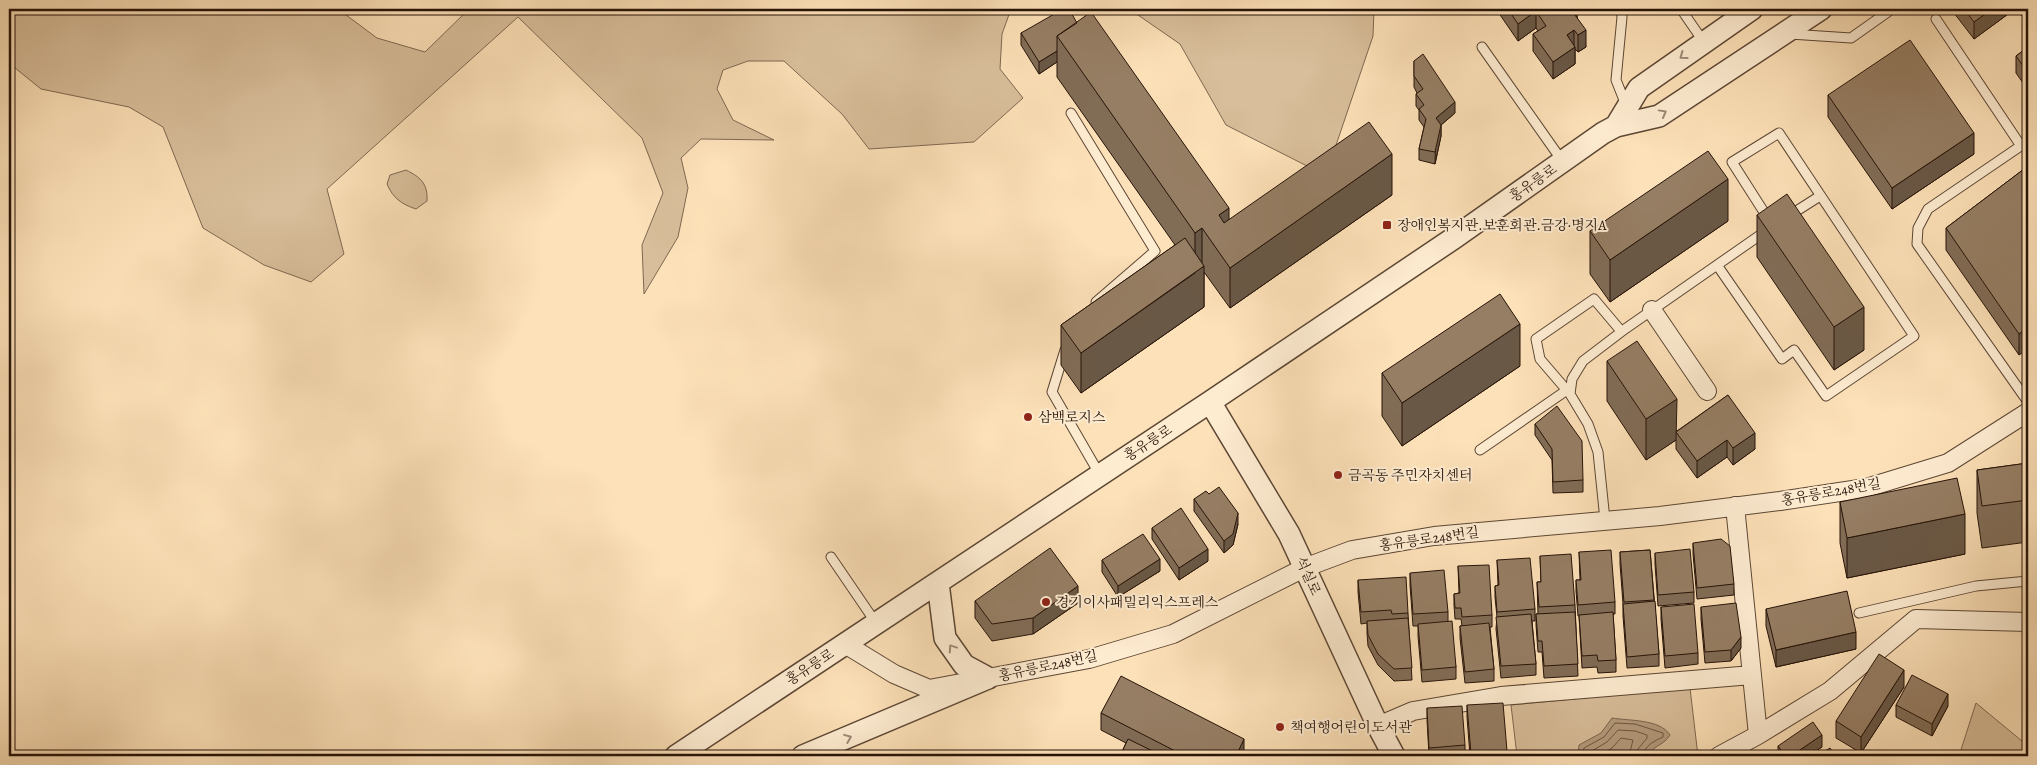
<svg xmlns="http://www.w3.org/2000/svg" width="2037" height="765" font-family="Alegreya,'Noto Serif KR',serif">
	<rect width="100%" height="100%" fill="#fde1b8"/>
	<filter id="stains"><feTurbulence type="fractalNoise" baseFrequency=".004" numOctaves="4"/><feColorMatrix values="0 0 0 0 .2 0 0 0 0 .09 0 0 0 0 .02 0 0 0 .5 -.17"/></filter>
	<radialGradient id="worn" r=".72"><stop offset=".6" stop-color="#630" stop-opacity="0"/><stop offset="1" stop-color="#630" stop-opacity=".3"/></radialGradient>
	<path fill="#d8be9a" stroke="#7f6851" d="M9,9H338L377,38L425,52L469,9H1011L1002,34L1000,69L1023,98L974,142L869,149L842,114L784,61H748L723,70L717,89L733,120L774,140L701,139L681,158L688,188L678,237L644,294L642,245L663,193L642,138L518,17L327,189L344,254L311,282L264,265L203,228L163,127L129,107L41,89L9,63Z
		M1134,9H1374L1373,36L1332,157L1309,167L1226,125L1180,44L1135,13Z
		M406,170C420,177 428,183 427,201L416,209C401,204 393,198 387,184L390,175Z
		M1690,688L1698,756H1517L1511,705Z
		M1976,703L2028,746V756H1959Z"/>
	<path fill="#b49b7c" stroke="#7b654e" d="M1612,718C1630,721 1660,719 1670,735C1664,745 1655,745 1646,756H1578L1579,745L1601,733Z"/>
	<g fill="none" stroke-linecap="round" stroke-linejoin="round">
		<path stroke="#6d5742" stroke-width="1" d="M1582,756L1584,748L1604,737L1615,723L1635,724L1663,733V737C1654,741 1644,746 1643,756
			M1589,756L1590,752L1607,742L1618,730L1635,731L1647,735V738L1638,749L1636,756
			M1599,756L1612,748L1621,738L1633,740L1629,756"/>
		<defs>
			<path id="service" d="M1621,9L1622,17L1616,80L1626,105
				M1681,9L1703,41
				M1936,19L2021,146
				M1790,34L1851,38L1892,9
				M1482,47L1563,162
				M1071,113L1155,251L1096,302
				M2028,141L1928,209L1918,228L1917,244L2028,402
				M1787,217L1820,196
				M1717,265L1782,359L1794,350L1826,396L1914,336L1779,133L1732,162L1769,220
				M1065,350L1052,392L1100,475
				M1570,394L1540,359L1536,339L1594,299L1621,331
				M1480,450L1567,390
				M1605,520L1598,452L1588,424L1570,394L1572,379L1583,361L1625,329L1766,231
				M831,557L876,623
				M1859,613L1976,586L2028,581"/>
			<path id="minor" d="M1652,310L1707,391
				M1735,506L1758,735L1830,691L1916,619L2028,622
				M845,644L894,674L929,689L1089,659L1173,634L1304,568L1352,550L1434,536L1660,516L1780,501L1866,488L1948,463L2028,412
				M1378,726L1413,711L1501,696L1752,675
				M1719,756L1758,735"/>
			<path id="tertiary" d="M1616,126L1639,88L1752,9
				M1210,402L1289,534L1378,726L1394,756
				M938,583L945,638L964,665L988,678
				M676,756L1210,402L1454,238L1603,133L1616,126L1659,116L1821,9
				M803,756L988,678"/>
		</defs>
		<use href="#service" stroke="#5c4634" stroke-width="11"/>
		<use href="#minor" stroke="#5c4634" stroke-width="20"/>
		<use href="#tertiary" stroke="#5c4634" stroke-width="24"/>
		<use href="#service" stroke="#feecd1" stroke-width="9"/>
		<use href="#minor" stroke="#feecd1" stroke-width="18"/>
		<use href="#tertiary" stroke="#feecd1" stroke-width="21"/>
	</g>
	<path fill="#816c56" stroke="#261308" d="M1496,9H1577V17L1586,47L1578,52L1575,49V64L1553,79L1533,51V34L1538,31L1536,28L1518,41Z
		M1954,9H2015L1974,39L1954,13Z
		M2017,9H2028L2022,16Z
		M1077,23L1229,220L1392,195L1230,308L1204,272V307L1081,393L1061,365V325L1175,245L1057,77V62L1039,74L1021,45V33Z
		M2028,47V90L2016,73V56Z
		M1414,61L1455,113L1441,125V136L1435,164L1419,160V149L1424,127L1419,120V110L1416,106V94L1417,93L1414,87Z
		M1828,95L1974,154L1892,209L1828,117Z
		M2028,166L2019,355L1946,250V228Z
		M1757,215L1864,350L1834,370L1757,257Z
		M1728,221L1610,302L1590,274V231Z
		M1607,361L1677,431L1728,395L1755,449L1733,465L1727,457L1697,478L1676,449V440L1646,460L1607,401Z
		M1520,366L1402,446L1382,416V373Z
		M1535,424L1583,480V492L1553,493L1552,460L1535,435Z
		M2028,463V542L1982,548L1977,513V470Z
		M1194,499L1238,524L1233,545L1224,553L1194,511Z
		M1840,502L1965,554L1847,578L1840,543Z
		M1152,528L1208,561L1179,580L1152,539Z
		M1693,543L1734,584V595L1697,599L1693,554Z
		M1650,550L1659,654V666L1627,668L1623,616V604L1620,564V552Z
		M1579,552L1615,602V614H1613L1616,660V672L1598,673L1597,667L1582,668L1579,616H1578L1576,591V580H1580Z
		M1655,553L1694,592V603L1658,606L1655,564Z
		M1540,556L1575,605L1578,676L1544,678L1542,652H1538L1536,625V614H1538L1537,582H1541Z
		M1102,560L1160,571L1118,597L1102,572Z
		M1497,560L1535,609V621H1532L1536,664V675L1501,678L1496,629L1497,617L1495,597V586L1498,585Z
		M1458,566L1492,615V627H1490L1494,669V681L1465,683L1460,638V626H1462L1461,619H1455L1454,605V594L1459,593Z
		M1410,573L1448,612V622L1456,667V679L1422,682L1418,636V626H1413L1410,585Z
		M1358,580L1408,613L1412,680L1394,681L1378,665L1368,646L1367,633V623L1361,624L1358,592Z
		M975,601L1078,603L1033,634L992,641L975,618Z
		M1661,607L1698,653V664L1665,668L1661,619Z
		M1701,607L1741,648L1731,661L1705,663L1701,619Z
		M1766,609L1856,649L1776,667L1766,626Z
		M1904,687L1861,753L1836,738V721Z
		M1467,705L1507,751V755L1514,756H1470L1467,717Z
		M1896,705L1948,706L1932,736L1896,717Z
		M1427,708L1465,745V756H1429L1427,720Z
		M1101,713L1244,756H1120L1126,743L1101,730Z
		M1778,746L1822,747L1808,756H1778Z"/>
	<path fill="#695846" stroke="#261308" d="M1575,9H1577V24L1572,11Z
		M1992,9H2015L1974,39V22Z
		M2022,9H2028V12L2022,16Z
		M1536,11V28L1518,41V24Z
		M1574,30V47L1567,35Z
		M1586,30V47L1578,52V35Z
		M1575,47V64L1553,79V62Z
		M1057,51V62L1039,74V62Z
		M1455,102V113L1441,125V136L1435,164L1436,118Z
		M1974,133V154L1892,209V188Z
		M1392,154V195L1230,308V268Z
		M1728,179V221L1610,302V260Z
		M1229,208V248L1219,215Z
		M1202,228V268L1204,266V307L1081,393V353L1195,273V233Z
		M1864,307V350L1834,370V327Z
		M1520,324V366L1402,446V403Z
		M2028,327V349L2019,355V334Z
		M1677,399L1676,440L1646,460V419Z
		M1755,433V449L1733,465V448Z
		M1727,440V457L1697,478V461Z
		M1238,513V524L1233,545L1224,553V541Z
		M1965,514V554L1847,578V538Z
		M1208,549V561L1179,580V568Z
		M1160,559V571L1118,597V586Z
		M1078,586V603L1033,634V618Z
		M1856,632V649L1776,667V650Z
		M1741,637V648L1731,661V650Z
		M1904,670V687L1861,753V737Z
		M1948,694V706L1932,736V724Z
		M1822,735V747L1808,756H1791Z
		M1244,739V756H1236Z"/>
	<path fill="#967e64" stroke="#261308" d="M1063,9H1069L1077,23L1057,36V51L1039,62L1021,33Z
		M1508,9H1575L1572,11L1586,30L1578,35L1574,30L1567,35L1575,47L1553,62L1533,34L1546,26L1536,11L1518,24Z
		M1964,9H1992L1974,22Z
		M1091,12L1229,208L1219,215L1224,223L1369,122L1392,154L1230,268L1202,228L1195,233L1057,36Z
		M1910,40L1974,133L1892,188L1828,95Z
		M2028,47V73L2016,56Z
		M1423,54L1455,102L1436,118L1441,125L1435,152L1419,149L1426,119L1419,109L1424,105L1416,94L1423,89L1414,76V61Z
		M1708,151L1728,179L1610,260L1590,231Z
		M2028,166V327L2019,334L1946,228Z
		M1787,194L1864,307L1834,327L1757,215Z
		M1185,238L1204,266L1081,353L1061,325Z
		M1500,294L1520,324L1402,403L1382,373Z
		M1637,341L1677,399L1646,419L1607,361Z
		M1728,395L1755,433L1733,448L1727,440L1697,461L1676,432Z
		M1557,406L1582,441L1583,480L1553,482L1552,449L1535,424Z
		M2028,463V500L1982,506L1977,470Z
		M1957,478L1965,514L1847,538L1840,502Z
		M1219,487L1238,513L1233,534L1224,541L1194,499L1206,491L1209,494Z
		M1181,508L1208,549L1179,568L1152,528Z
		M1143,534L1160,559L1118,586L1102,560Z
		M1721,539L1730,546L1734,584L1697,588L1693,543Z
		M1050,548L1078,586L1033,618L992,624L975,601Z
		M1690,549L1694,592L1658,595L1655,553Z
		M1611,550L1615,602L1578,605L1576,580H1581L1579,552Z
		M1650,550L1654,600L1624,602L1620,552Z
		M1571,554L1575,605L1539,607L1537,582H1541L1540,556Z
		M1530,558L1535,609L1497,612L1495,586L1499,585L1497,560Z
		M1489,565L1492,615L1462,617L1461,608H1455L1454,594L1460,593L1458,566Z
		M1444,570L1448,612L1413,614L1410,573Z
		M1406,577L1408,613L1392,614L1391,610L1361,612L1358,580Z
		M1847,591L1856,632L1776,650L1766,609Z
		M1655,601L1659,654L1627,657L1623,604Z
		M1736,603L1741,637L1731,650L1705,652L1701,607Z
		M1694,604L1698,653L1665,656L1661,607Z
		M1575,612L1578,664L1544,666L1542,641H1538L1536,614Z
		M1613,612L1616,660L1598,661L1597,655L1582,656L1579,615Z
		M1531,614L1536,664L1501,666L1496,617Z
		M1408,618L1412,668L1394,669L1378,654L1368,635L1367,621Z
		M1452,621L1456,667L1422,670L1418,624Z
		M1489,623L1494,669L1465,672L1460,626Z
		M1879,654L1904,670L1861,737L1836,721Z
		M1912,675L1948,694L1932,724L1896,705Z
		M1121,676L1244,739L1236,756H1185L1101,713Z
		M1503,703L1507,751L1471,754L1467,705Z
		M1462,706L1465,745L1429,748L1427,708Z
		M1813,722L1822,735L1791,756H1785L1778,746Z
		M1128,739L1163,756H1120Z
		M1830,748L1835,756H1817Z
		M1802,752L1804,756H1796Z
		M1513,754L1514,756H1484Z"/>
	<defs><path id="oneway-chevron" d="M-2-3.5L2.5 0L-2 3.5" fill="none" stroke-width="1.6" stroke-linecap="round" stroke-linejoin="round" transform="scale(1.25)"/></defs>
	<g stroke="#9d8a77">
		<use href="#oneway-chevron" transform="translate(1683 56) rotate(144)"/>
		<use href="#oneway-chevron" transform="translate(1663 113) rotate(-29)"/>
		<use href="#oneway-chevron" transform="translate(952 648) rotate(-124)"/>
		<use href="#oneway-chevron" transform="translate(848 738) rotate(-22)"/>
	</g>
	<g fill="#8f2418" stroke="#feecd1" stroke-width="2">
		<rect x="1382" y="220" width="10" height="10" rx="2.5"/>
		<circle cx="1028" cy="417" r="5"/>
		<circle cx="1338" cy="475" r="5"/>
		<circle cx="1046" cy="602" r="5"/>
		<circle cx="1280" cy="727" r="5"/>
	</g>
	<g text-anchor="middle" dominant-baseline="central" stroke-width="4" stroke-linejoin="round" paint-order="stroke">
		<g font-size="14" fill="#261308" stroke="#feecd1">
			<text transform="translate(1533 183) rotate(-35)">홍유릉로</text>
			<text transform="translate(1148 443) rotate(-33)">홍유릉로</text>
			<text transform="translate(1831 492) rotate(-10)">홍유릉로248번길</text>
			<text transform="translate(1429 539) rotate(-8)">홍유릉로248번길</text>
			<text transform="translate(1308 576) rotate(66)">석실로</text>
			<text transform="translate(1048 666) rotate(-12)">홍유릉로248번길</text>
			<text transform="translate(810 667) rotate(-33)">홍유릉로</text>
		</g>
		<g font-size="14" fill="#261308" stroke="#feecd1" text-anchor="start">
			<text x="1397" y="225">장애인복지관.보훈회관.금강·명지A</text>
			<text x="1038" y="417">삼백로지스</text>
			<text x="1348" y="475">금곡동 주민자치센터</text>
			<text x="1056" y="602">경기이사패밀리익스프레스</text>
			<text x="1290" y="727">책여행어린이도서관</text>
		</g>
	</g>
	<rect width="2037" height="765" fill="none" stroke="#fde1b8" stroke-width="30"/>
	<rect x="10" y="10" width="2017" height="745" fill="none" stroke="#261308" stroke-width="2.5"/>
	<rect x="15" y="15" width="2007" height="735" fill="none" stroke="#261308"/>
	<rect width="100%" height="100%" filter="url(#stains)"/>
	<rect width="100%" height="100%" fill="url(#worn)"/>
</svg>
